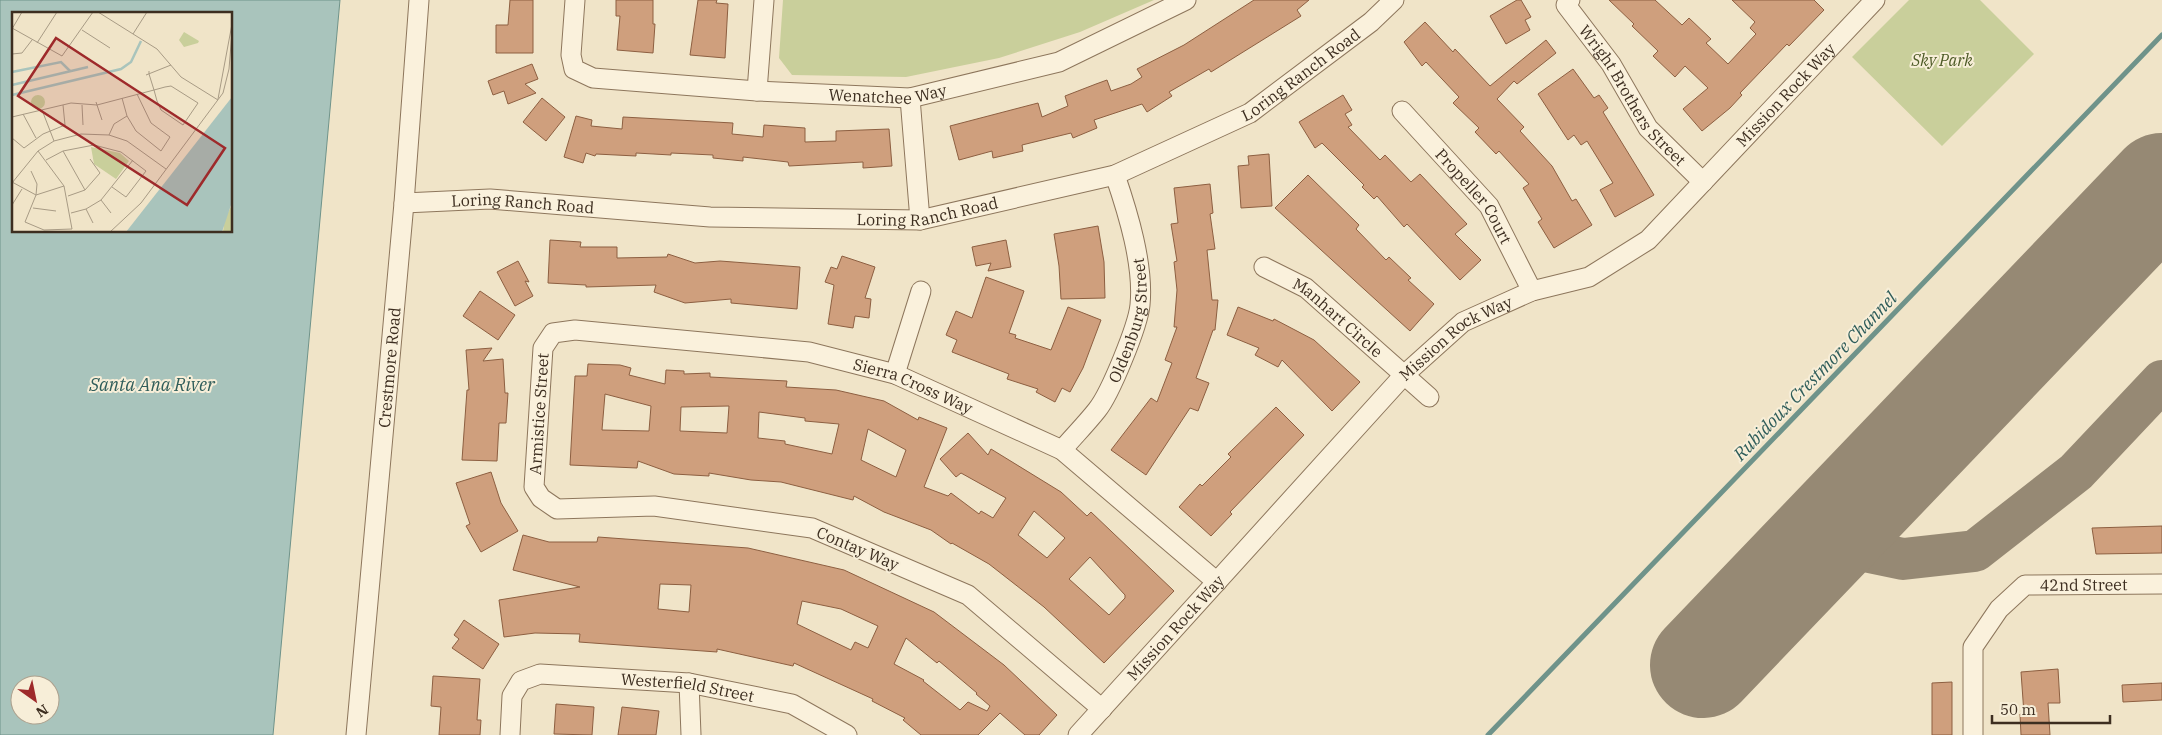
<svg xmlns="http://www.w3.org/2000/svg" width="2162" height="735" font-family="'IBM Plex Serif',serif">
	<rect width="100%" height="100%" fill="#f0e4c8"/>
	<path fill="#c9cf9b" d="M783,0H1154L1080,32L999,58L906,77L792,75L779,58Z
		M1909,0H1980L2034,54L1942,146L1852,57Z"/>
	<path fill="#a9c4bc" stroke="#6f938a" fill-rule="evenodd" d="M0,0H340L273,735H0ZM14,14H231V231H14ZM20,685H50V715H20Z"/>
	<g fill="none" stroke-linecap="round" stroke-linejoin="round">
		<path stroke="#6f938a" stroke-width="5" d="M1488,735L2162,35"/>
		<path stroke="#968974" stroke-width="42" d="M1839,523L1850,548L1903,559L1975,551L2076,472L2162,381"/>
		<path stroke="#968974" stroke-width="106" d="M1703,665L2162,186"/>
	</g>
	<path fill="#cf9f7d" stroke="#8d5f41" fill-rule="evenodd" d="M510,0H533V53H496V25H508Z
		M616,0H653V24H655L653,53L617,50L620,16H616Z
		M698,0H717L716,3L728,4L725,58L690,55Z
		M1254,0H1309L1297,10L1301,16L1211,72L1209,69L1169,92L1172,96L1147,112L1142,104L1094,120L1097,128L1073,138L1071,133L1022,145L1023,151L993,158L992,151L959,160L950,126L1038,103L1042,117L1068,106L1065,96L1096,84L1107,80L1111,91L1131,84L1142,77L1137,69L1184,45Z
		M1517,0H1521L1531,17L1525,20L1530,30L1506,44L1490,16Z
		M1609,0H1655L1682,25L1689,18L1711,39L1706,43L1728,64L1756,34L1750,28L1755,22L1732,0H1814L1824,10L1789,46L1787,44L1740,93L1742,95L1730,108L1702,131L1683,109L1708,88L1685,66L1675,77L1653,56L1658,51L1632,26L1634,24Z
		M1425,22L1453,52L1455,49L1490,86L1546,40L1556,53L1517,84L1514,81L1497,99L1524,127L1520,131L1552,166L1572,201L1576,199L1592,225L1554,248L1538,222L1542,219L1523,188L1529,184L1499,151L1496,154L1475,132L1479,128L1453,103L1459,97L1426,62L1422,66L1404,42Z
		M532,64L538,79L525,84L536,93L508,104L504,91L493,95L488,81Z
		M1573,69L1594,98L1599,95L1608,108L1603,112L1654,195L1615,217L1600,190L1613,183L1587,141L1581,145L1574,135L1568,140L1538,94Z
		M1343,95L1352,110L1345,114L1352,125L1348,127L1380,160L1385,155L1411,182L1420,174L1467,224L1455,234L1481,260L1460,280L1407,224L1404,227L1377,196L1374,199L1362,187L1364,185L1322,143L1315,148L1299,122Z
		M542,98L565,117L546,141L523,122Z
		M576,116L592,120L591,126L622,129L623,117L733,123L732,134L763,137L764,125L805,128V142L836,141V131L889,129L892,166L863,168V162L789,166L788,162L743,157V161L713,158V155L671,153V155L636,153V156L596,154L595,156L586,153L583,163L564,157Z
		M1269,154L1272,206L1241,208L1238,166L1249,165L1248,156Z
		M1308,175L1359,225L1356,229L1386,260L1389,257L1411,278L1408,280L1434,304L1410,331L1275,208Z
		M1210,184L1213,213L1210,214L1215,249L1207,250L1212,300H1218L1215,330H1213L1196,378L1209,383L1198,411L1190,408L1146,475L1111,450L1151,398L1157,402L1172,363L1165,360L1177,327H1174L1177,290L1174,262L1177,261L1171,224L1178,223L1174,188Z
		M1098,226L1104,262L1105,298L1061,299L1059,266L1054,234Z
		M550,240L581,242L580,247H617V258L667,257L668,254L695,263L720,261L800,267L797,309L731,303V299L685,303L654,292L656,285L586,287V285L548,283Z
		M1006,240L1011,267L988,271L991,263L976,266L972,247Z
		M842,256L875,267L865,298L871,299L869,318L855,316L853,328L828,324L834,285L825,282L831,267L837,269Z
		M518,261L529,282L525,281L533,296L515,306L497,272Z
		M986,277L1024,291L1009,333L1016,335L1015,338L1051,350L1068,307L1101,320L1083,368L1070,392L1062,388L1055,402L1036,392L1038,389L1007,379L1009,374L952,352L957,340L946,335L956,311L972,318Z
		M480,291L515,315L498,340L463,316Z
		M1238,307L1273,321L1274,319L1314,340L1360,382L1332,411L1282,360L1278,367L1255,355L1259,348L1227,335Z
		M492,348L483,361L503,359L505,393H508L506,423H499L497,461L462,460L467,390H469L466,350Z
		M588,364L620,365L631,368L629,375L665,384L666,370L684,371V374L710,373V377L787,381L786,387L836,390L884,401L918,420L919,417L947,428L924,487L948,496L951,493L979,514L981,511L993,518L1006,498L961,473L956,477L940,459L968,433L988,455L991,449L1061,492L1087,516L1091,512L1174,591L1104,663L1044,607L989,564L952,543L951,544L931,530L884,512L854,496L853,500L781,482L751,480L709,473V476L674,474L638,461L637,468L570,465L575,376H587ZM605,394L651,406L649,431L602,430ZM729,406L727,433L680,431L681,407ZM759,412L805,418V421L839,424L832,454L785,444V441L758,438ZM868,429L906,450L896,477L861,460ZM1034,511L1065,538L1047,558L1018,535ZM1090,557L1125,595V598L1109,615L1069,579Z
		M1276,407L1304,435L1230,512L1232,514L1211,536L1179,507L1200,484L1202,486L1231,457L1228,454Z
		M491,472L501,503L518,531L481,552L466,526L470,524L456,483Z
		M2162,526V553L2096,554L2092,528Z
		M523,535L549,542H597L598,537L748,548L844,570L934,612L1004,665L1057,715L1039,735H1025L1000,713L978,735H921L903,720L905,718L872,701L873,699L794,663L793,666L717,649V652L579,642L580,634L535,633L504,637L499,600L580,587L513,570ZM660,584L691,585L689,612L658,609ZM802,601L841,609L878,626L868,648L855,642L851,650L797,624ZM906,638L937,663L939,661L977,693L976,694L990,706L987,711L968,702L960,710L923,681L924,680L894,664Z
		M464,620L499,644L483,669L452,648L459,639L454,635Z
		M2058,669L2060,703H2048L2050,735H2021L2020,714H2024L2021,672Z
		M433,676L480,679L477,720H481L480,735H439L441,707L431,706Z
		M1952,682V735H1932V683Z
		M2162,683V700L2123,702L2122,685Z
		M556,704L594,707L592,735L554,734Z
		M622,707L659,711L656,735H618Z"/>
	<g fill="none" stroke-linecap="round" stroke-linejoin="round">
		<defs>
			<g id="minor">
				<path id="s1" d="M575,0L571,55L574,69L593,78L757,91L910,98L1059,62L1186,0"/>
				<path id="s2" d="M1570,0L1566,5L1611,64L1648,128L1703,182"/>
				<path d="M757,91L764,0"/>
				<path d="M910,98L920,220"/>
				<path id="s3" d="M1402,111L1489,206L1532,291"/>
				<path id="s4" d="M404,203L490,199L710,217L920,220L1115,175L1250,113L1371,22L1394,0"/>
				<path id="s5" d="M1264,267L1306,288L1429,397"/>
				<path d="M895,374L921,291"/>
				<path id="s6" d="M1062,450C1073,437 1086,424 1097,410C1110,394 1138,326 1140,305C1144,265 1128,213 1115,175"/>
				<path d="M689,683L691,735"/>
				<path id="s7" d="M1102,709L968,595L812,528L654,506L557,509L541,498L534,487L543,348L553,333L575,330L809,352L895,374L1062,450L1217,582"/>
				<path id="s8" d="M356,735L404,203L419,0"/>
				<path id="s9" d="M510,735L512,696L521,681L540,674L689,683L792,704L847,735"/>
				<path id="s10" d="M1078,735L1404,375L1463,322L1532,291L1589,277L1648,240L1875,0"/>
				<path id="s11" d="M1973,735V647L1999,609L2025,585L2162,584"/>
			</g>
		</defs>
		<use href="#minor" stroke="#8d765c" stroke-width="21"/>
		<use href="#minor" stroke="#faf1dc" stroke-width="19"/>
	</g>
	<g text-anchor="middle" dominant-baseline="central" stroke-width="4" stroke-linejoin="round" paint-order="stroke">
		<g font-size="16" font-style="italic" fill="#4d5a26" stroke="#f7eed8">
			<text x="1942" y="60">Sky Park</text>
		</g>
		<g font-size="16" fill="#3d2e20" stroke="#f7eed8">
			<text stroke="none"><textPath href="#s4" startOffset="929">Loring Ranch Road</textPath></text>
			<text stroke="none"><textPath href="#s1" startOffset="386">Wenatchee Way</textPath></text>
			<text stroke="none"><textPath href="#s2" startOffset="119">Wright Brothers Street</textPath></text>
			<text stroke="none"><textPath href="#s10" startOffset="969">Mission Rock Way</textPath></text>
			<text stroke="none"><textPath href="#s3" startOffset="112">Propeller Court</textPath></text>
			<text stroke="none"><textPath href="#s4" startOffset="119">Loring Ranch Road</textPath></text>
			<text stroke="none"><textPath href="#s4" startOffset="525">Loring Ranch Road</textPath></text>
			<text stroke="none"><textPath href="#s6" startOffset="150">Oldenburg Street</textPath></text>
			<text stroke="none"><textPath href="#s5" startOffset="90">Manhart Circle</textPath></text>
			<text stroke="none"><textPath href="#s10" startOffset="550">Mission Rock Way</textPath></text>
			<text stroke="none"><textPath href="#s8" startOffset="369">Crestmore Road</textPath></text>
			<text stroke="none"><textPath href="#s7" startOffset="1159">Sierra Cross Way</textPath></text>
			<text stroke="none"><textPath href="#s7" startOffset="708">Armistice Street</textPath></text>
			<text transform="translate(858 548) rotate(23)">Contay Way</text>
			<text stroke="none"><textPath href="#s11" startOffset="228">42nd Street</textPath></text>
			<text stroke="none"><textPath href="#s10" startOffset="145">Mission Rock Way</textPath></text>
			<text stroke="none"><textPath href="#s9" startOffset="225">Westerfield Street</textPath></text>
		</g>
		<g font-size="18" font-style="italic" fill="#2f5d5a" stroke="#f7eed8">
			<text transform="translate(1815 376) rotate(-46)">Rubidoux Crestmore Channel</text>
			<text x="152" y="384">Santa Ana River</text>
		</g>
	</g>
	<g transform="translate(12 12)">
		<rect width="220" height="220" fill="#f0e4c8"/>
		<path d="M172,20L187,29L186,31L172,35L167,28ZM19 90a7 7 0 1 1 14 0a7 7 0 1 1-14 0ZM79,135L108,141L117,149L104,167L82,152ZM220,193V220H211L213,206Z" fill="#c9cf9b"/>
		<path d="M220,85V190L210,220H114Z" fill="#a9c4bc"/>
		<path fill="none" stroke="#a9c4bc" stroke-width="2.5" d="M0,60L49,50L58,59M0,73L76,55M0,83L109,57L119,50L129,29"/>
		<path fill="none" stroke="#a89b85" stroke-width="1" d="M86,0L145,37L169,65L206,88M0,16L50,44L81,0M0,17L10,0M70,18L98,36M121,22L135,0M25,31L45,0M0,42L10,41L20,28M134,63L159,53M110,86L115,104L124,119L149,139L158,125L139,111L125,82M206,87L220,12M84,90L90,108M70,93L71,113M30,98L42,129M11,102L24,126M0,105L59,91L85,93L142,78L153,75L159,74L186,91L171,113L149,98L145,89L142,78L137,62V59M97,123L102,112L115,104M0,126L12,136L31,122L53,113L51,93M51,139L73,178M34,148L51,139L82,133L109,140L134,159L114,185L100,175M19,159L25,172L24,183L13,210L32,218L60,217L52,174L26,139M0,170L24,183L52,174M0,171L26,139L42,129L69,122L97,123L115,129L154,157M56,184L73,178L88,161L78,147M89,188L99,201M0,193L10,177M21,196L44,199M74,197L81,211M59,201L74,197L89,188L121,148M98,220L129,191L211,81L217,57L220,20"/>
		<path fill="#9e2a2b" fill-opacity="0.15" stroke="#9e2a2b" stroke-width="2.5" d="M44,26L213,136L175,193L6,84Z"/>
		<rect width="220" height="220" fill="none" stroke="#3d2e20" stroke-width="2.5"/>
	</g>
	<g transform="translate(35 700) rotate(147)"><circle r="24" fill="#f7eed8" stroke="#ada18e"/>
	<path d="M0-4L9 19L0 12L-9 19Z" fill="#9e2a2b"/>
	<text y="-8" font-size="14" font-weight="bold" text-anchor="middle" fill="#3d2e20">N</text>
	</g>
	<path d="M1992 715v8h118v-8" fill="none" stroke="#3d2e20" stroke-width="2.5"/>
	<text x="2000" y="715" font-size="15" fill="#3d2e20" stroke="#f7eed8" stroke-width="4" paint-order="stroke">50 m</text>
</svg>
